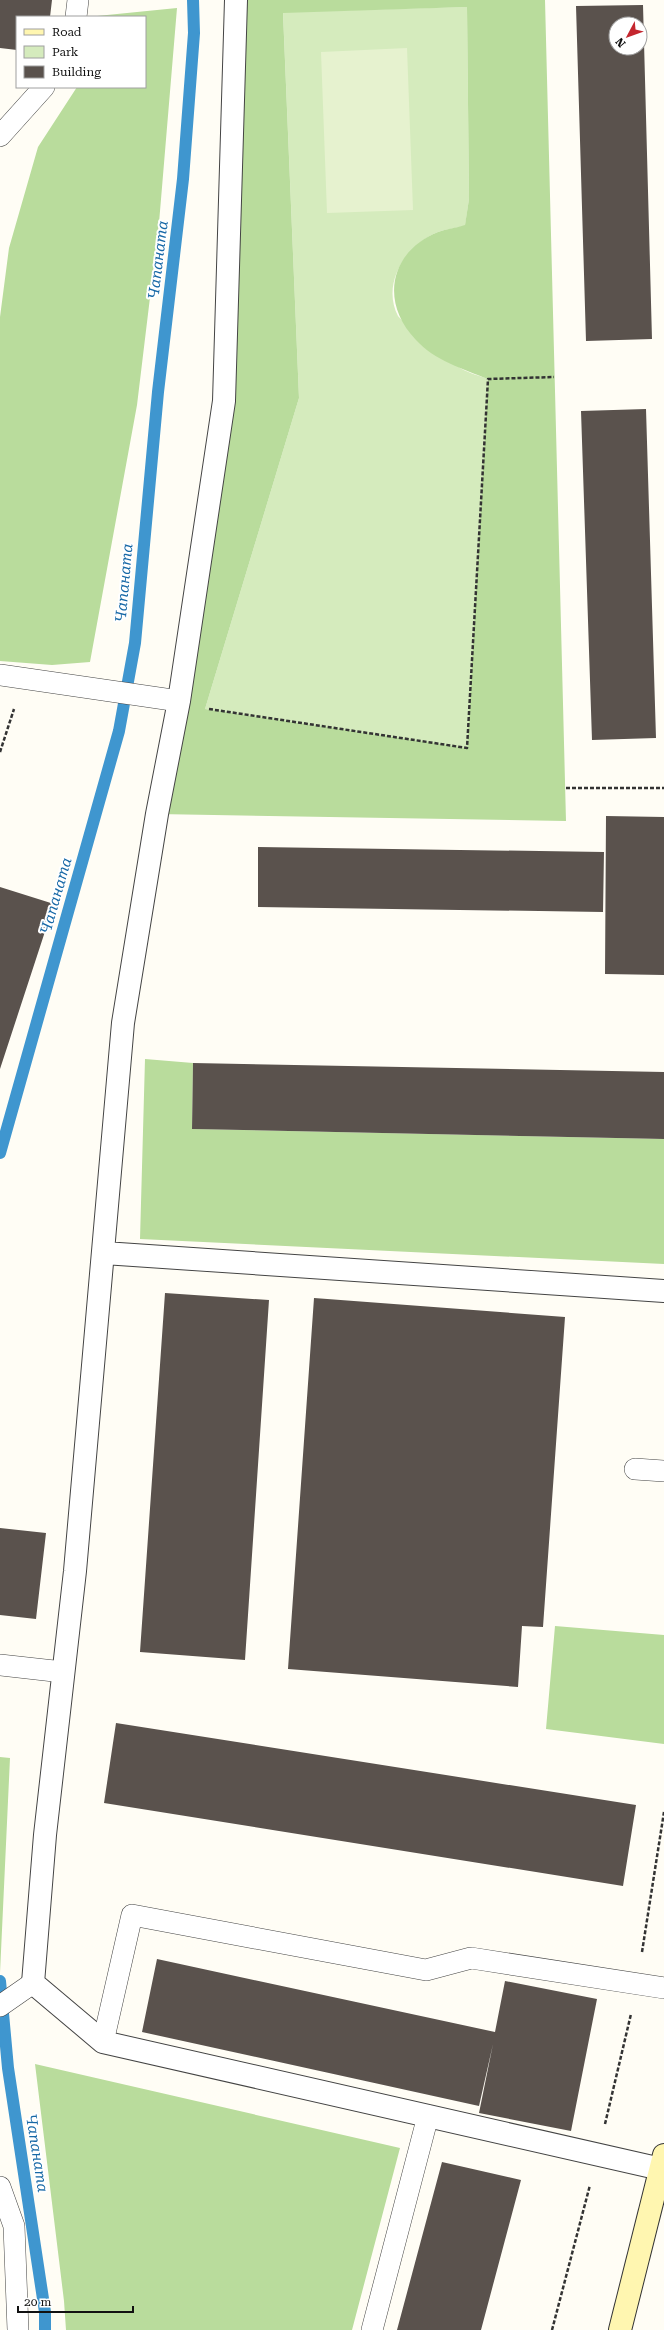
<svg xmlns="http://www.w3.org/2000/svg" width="664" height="2330" font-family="'Roboto Serif',serif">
	<rect width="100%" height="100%" fill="#fffdf5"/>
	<path fill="#d5ebbd" d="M467,7L469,199L465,226C456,228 446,229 438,232C406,245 381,283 398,316C401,321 455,364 462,369C469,373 480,376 488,379L467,748L205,709L299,398L283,12Z"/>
	<path fill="#b9dc9c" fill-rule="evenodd" d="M236,0H545L566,821L157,814L224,401ZM467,7L469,199L465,225C456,228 446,229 438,232C389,252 380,303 416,340C434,360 463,369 488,379L467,748L205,709L299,398L283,13Z
		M177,8L159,223L137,405L90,662L52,665L0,661V317L9,248L38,147L77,87H145V17L97,16Z
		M145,1059L193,1063L192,1129L664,1139V1264L140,1239Z
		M555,1626L664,1635V1744L546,1729Z
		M0,1757L10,1758L0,1973Z
		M35,2064L400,2148L352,2330H66L64,2301Z"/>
	<path fill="#e6f2cf" d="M407,48L413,210L327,213L321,52Z"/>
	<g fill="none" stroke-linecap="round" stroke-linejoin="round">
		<path stroke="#3f96cf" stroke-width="12" d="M0,1153L119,731L135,643L158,392L183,179L194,33L193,0
			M0,1981L8,2068L45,2312V2330"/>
	</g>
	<path fill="#5a524d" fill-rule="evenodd" d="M0,0H52L50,17H17V50L0,48Z
		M643,5L652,339L586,341L576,6ZM616,24H640V48H616Z
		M646,409L656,738L592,740L581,411Z
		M606,816L664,817V975L605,974Z
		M258,847L604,852L603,912L258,907Z
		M0,887L54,904L0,1069Z
		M193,1063L664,1072V1139L192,1129Z
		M165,1293L269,1300L245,1660L140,1652Z
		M314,1298L565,1317L543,1627L522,1626L518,1687L288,1669Z
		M0,1528L46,1533L36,1619L0,1615Z
		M116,1723L636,1805L623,1886L104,1803Z
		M157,1959L495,2032L505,1981L597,1999L571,2131L479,2113L493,2044L479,2106L142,2032Z
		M442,2162L521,2180L481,2330H397Z"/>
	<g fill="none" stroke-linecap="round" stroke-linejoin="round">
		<defs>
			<path id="service" d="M76,17L78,0
				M0,136L44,87
				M0,675L179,701
				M635,1469L664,1471
				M0,1665L63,1672
				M0,2006L33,1983
				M103,2042L132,1915L426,1970L471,1958L664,1988
				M0,2187L14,2226L18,2330
				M372,2330L428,2116"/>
			<path id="minor" d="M236,0L224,401L179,701L157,814L123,1023L75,1571L45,1835L33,1983L103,2042L661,2169
				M104,1253L664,1291"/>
			<path id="secondary" d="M620,2330L664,2155"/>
		</defs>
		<use href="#service" stroke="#444" stroke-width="22"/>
		<use href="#minor" stroke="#444" stroke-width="24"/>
		<use href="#secondary" stroke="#333" stroke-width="24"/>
		<path stroke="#333" stroke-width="2.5" stroke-dasharray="4 2" stroke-linecap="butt" d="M209,709L467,748L488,379L554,377
			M0,752L14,709
			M566,788H664
			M642,1952L664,1812
			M605,2124L631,2014
			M552,2330L590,2185"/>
		<use href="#service" stroke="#fff" stroke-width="21"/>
		<use href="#minor" stroke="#fff" stroke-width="22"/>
		<use href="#secondary" stroke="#fff6b0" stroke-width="22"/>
	</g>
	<g text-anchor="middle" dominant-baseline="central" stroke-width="4" stroke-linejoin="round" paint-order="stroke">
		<g font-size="15" font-style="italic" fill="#1768a6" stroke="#fff">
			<text transform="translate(158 260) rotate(-83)">Чапаната</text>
			<text transform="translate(124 583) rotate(-85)">Чапаната</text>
			<text transform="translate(56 896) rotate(-74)">Чапаната</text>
			<text transform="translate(37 2153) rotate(81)">Чапаната</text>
		</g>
	</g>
	<rect x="16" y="16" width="130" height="72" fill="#ffffff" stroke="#a0a0a0"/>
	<rect x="24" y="29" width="20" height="6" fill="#fff6b0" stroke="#a0a0a0"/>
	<text x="52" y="36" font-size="12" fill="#111111">Road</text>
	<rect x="24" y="46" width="20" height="12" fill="#d5ebbd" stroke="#a0a0a0"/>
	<text x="52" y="56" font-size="12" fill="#111111">Park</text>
	<rect x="24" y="66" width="20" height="12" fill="#5a524d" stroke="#a0a0a0"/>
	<text x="52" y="76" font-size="12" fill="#111111">Building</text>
	<g transform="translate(628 36) rotate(229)"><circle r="19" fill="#ffffff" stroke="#a0a0a0"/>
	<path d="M0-3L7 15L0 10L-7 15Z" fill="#c4262e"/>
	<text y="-6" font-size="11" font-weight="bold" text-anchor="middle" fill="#111111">N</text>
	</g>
	<path d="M18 2306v6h115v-6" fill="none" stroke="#111111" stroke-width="2"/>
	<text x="24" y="2306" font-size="12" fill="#111111" stroke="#ffffff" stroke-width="3" paint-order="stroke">20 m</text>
</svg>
